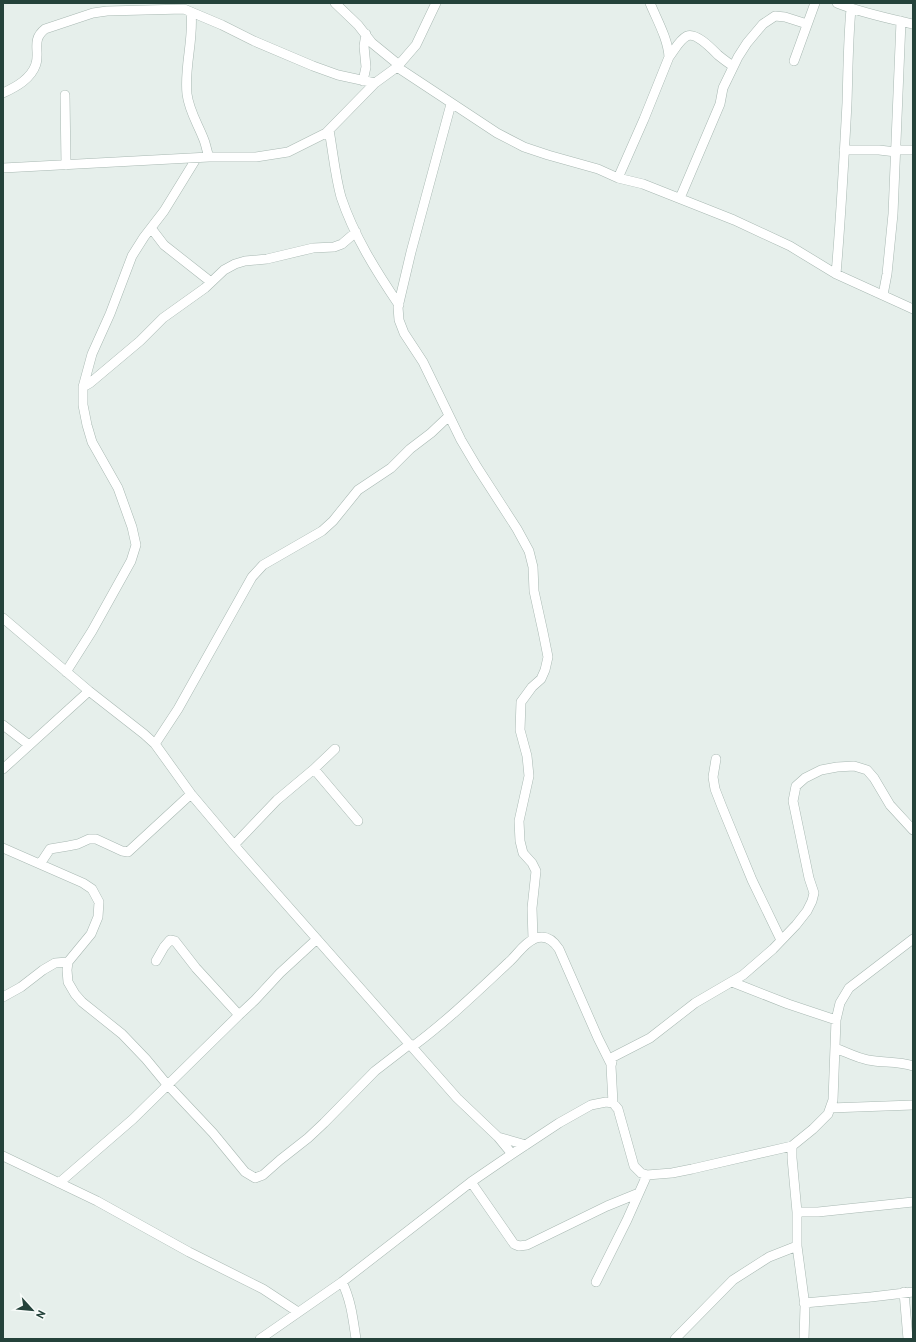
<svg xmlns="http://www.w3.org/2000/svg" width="916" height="1342" font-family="'PT Sans',sans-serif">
	<rect width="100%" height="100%" fill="#e6efeb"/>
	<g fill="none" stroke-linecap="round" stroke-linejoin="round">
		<defs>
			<path id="minor" d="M335,3L358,25L372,43L399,65
				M837,3C862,13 887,18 913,24
				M191,12C194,40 184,66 187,94C189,111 198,124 204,140C206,145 207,152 209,157
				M669,57C674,51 679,40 687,36C696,32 712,49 718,55C723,59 728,63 733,66
				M794,61L815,3
				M397,67L497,133L524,147L548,155L598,169L618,178L643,184L734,220L790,246L836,274L913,309
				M363,81L366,67L364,46L366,34
				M3,93C16,87 31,79 36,64C40,51 31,40 45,29L93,13L107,11L184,9L222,25L254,41L313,66L338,75L375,83
				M65,95L66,165
				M451,104L411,252L398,307L399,320L404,333L423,362L461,440L477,467L517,529L529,551L533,567L534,591L543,632L548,657L545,670L541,679L532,687L521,702L520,730L527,756L529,776L519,821L520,841L523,853L532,863L536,871L532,908L533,939
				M329,130C333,152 335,175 341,197C354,236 376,271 399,305
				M844,150H879L896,152
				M896,150H913
				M3,168L209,157H256L288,152L326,133L375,83L397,67L416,45L436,3
				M618,178L644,119L669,57C668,39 657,20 650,3
				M680,198L720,104L723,88L738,57L747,43L763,24L775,16L785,17L807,24
				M151,228L164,245L211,282
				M836,274C841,217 844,160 847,103C848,72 848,41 851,9
				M883,295L887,274L893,214L901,21
				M83,387L90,383L140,341L163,318L205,288L224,270L235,264L245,261L267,259L313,248L334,247L342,244L356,232
				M3,618L89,691L144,734L155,744L191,794L234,845L457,1098L498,1137L512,1154
				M66,672L92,631L131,561L136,545L132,527L118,488L92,442L87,425L83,405V387L92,354L110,314L132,256L144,237L164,211L196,159
				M3,725L29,745
				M155,744L178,709L252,577L263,565L322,531L333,521L358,490L391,468L410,449L431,433L449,416
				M716,759L713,777L715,789L722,807L752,880L781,940
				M3,769L89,691
				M314,769L358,821
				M234,845L277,800L314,769L335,749
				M3,848L83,883L92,889L99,902L98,917L91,934L68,962L67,970L68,982L75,994L82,1002L122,1034L146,1059L165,1082L213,1133L245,1172L255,1178L263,1175L280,1160L308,1138L324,1123L375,1071L410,1044
				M40,864L50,849L68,846L78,844L89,839H96L122,851L128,852L191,794
				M156,961L164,947L170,940L175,941L196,968L239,1015
				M732,982L788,1004L836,1020
				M3,997L21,987L43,970L55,963L68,962
				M412,1047C447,1021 478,991 509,962C517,955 524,943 534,939C545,934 553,940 559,949L598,1038L611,1064
				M835,1048C846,1052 857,1058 868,1060C883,1063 898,1061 913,1066
				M613,1103L611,1066L613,1057L650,1038L695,1003L743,975L773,949L796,925L807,911L812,901L814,893L809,878L793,801L796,786L805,778L821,770L837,767L854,766L867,770L874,778L890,805L913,830
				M830,1108L913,1105
				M498,1137L526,1145
				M792,1146V1158L797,1212V1246L805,1306L804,1339
				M3,1156L97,1201L189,1252L263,1289L298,1312
				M471,1182L514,1244L519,1246L527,1245L607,1206L639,1193
				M59,1183L133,1119L239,1015L255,1000L280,973L317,939
				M797,1212H818L913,1202
				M342,1282C351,1300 353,1319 356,1339
				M596,1282L627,1220L647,1175
				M904,1292L908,1339
				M804,1303L871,1297L913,1292
				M260,1339L342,1282L471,1182L512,1154L559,1123L591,1105L606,1102L613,1103L618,1109L634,1166L641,1173L647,1175L672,1173L692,1169L792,1146L813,1129L828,1114L833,1100L836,1020L840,1003L849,988L913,939
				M675,1339L733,1280L769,1257L797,1246"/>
		</defs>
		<use href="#minor" stroke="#a8b8b2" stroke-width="10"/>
		<use href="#minor" stroke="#fff" stroke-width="9"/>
	</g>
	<rect width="916" height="1342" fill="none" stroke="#24423a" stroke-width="8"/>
	<g transform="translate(32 1310) rotate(117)" stroke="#f7fbf9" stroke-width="3" paint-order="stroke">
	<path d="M0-3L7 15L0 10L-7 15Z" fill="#24423a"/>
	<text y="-6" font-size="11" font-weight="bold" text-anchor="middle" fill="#24423a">N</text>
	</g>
</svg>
